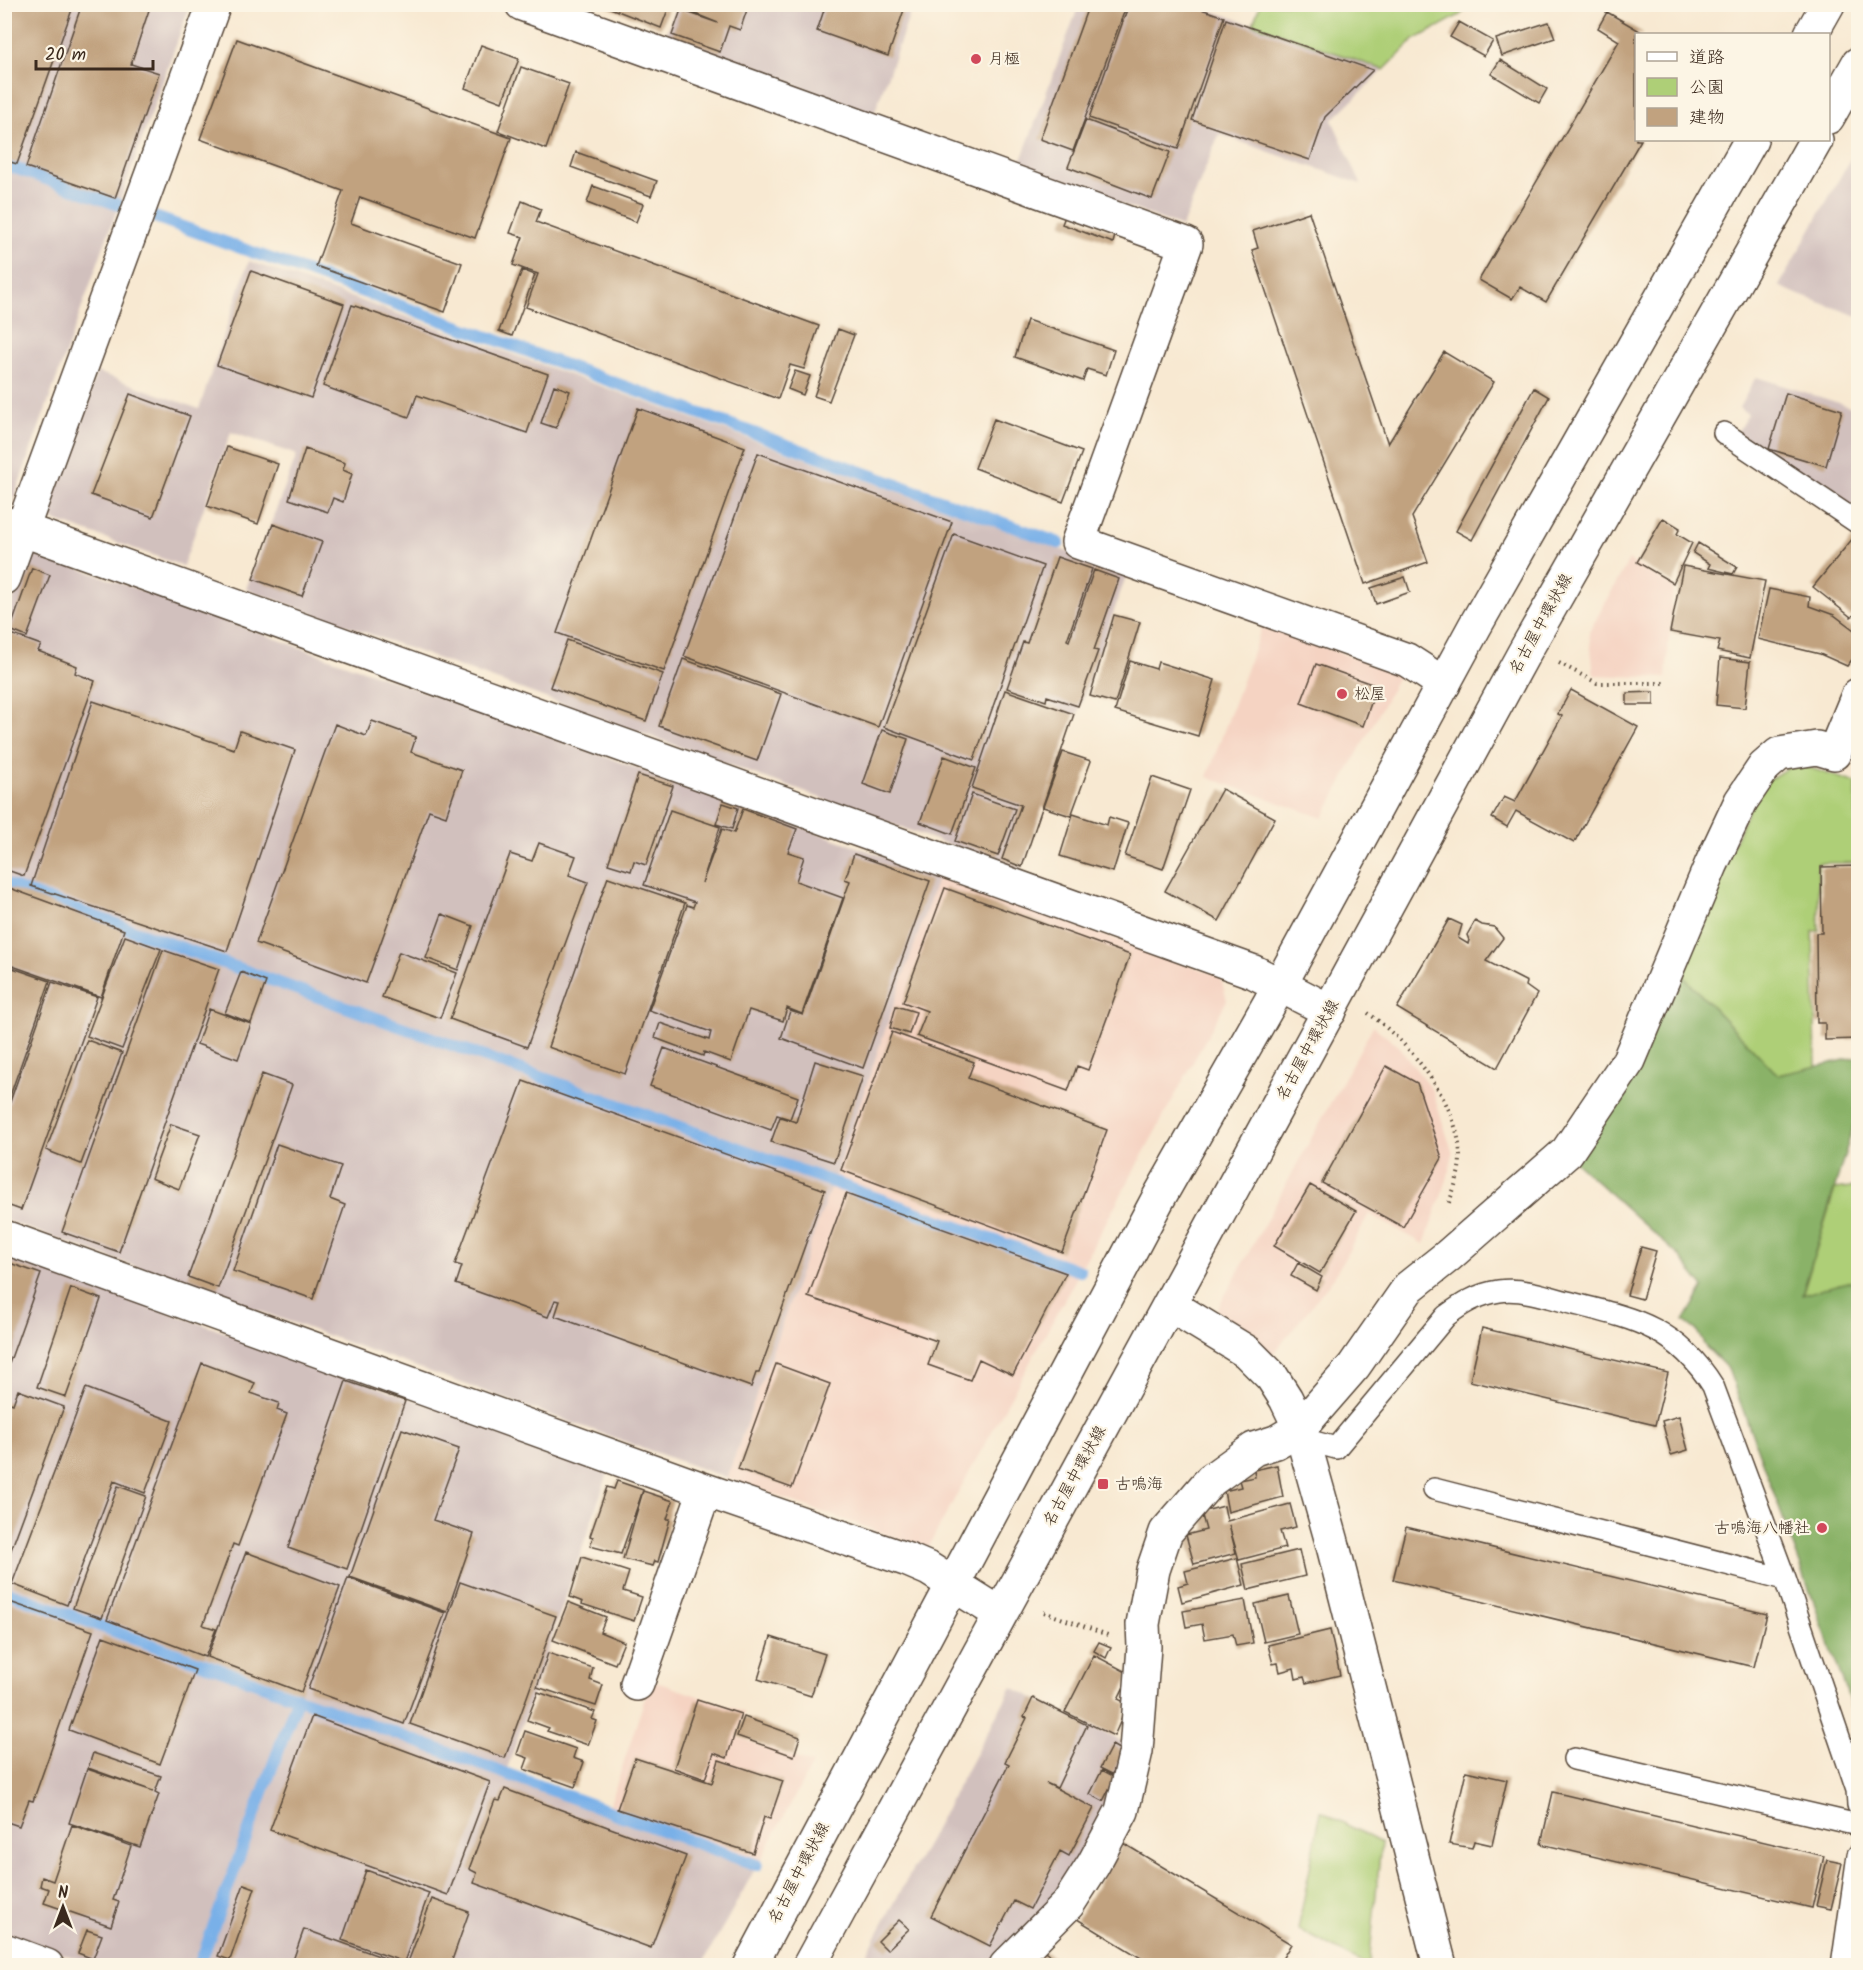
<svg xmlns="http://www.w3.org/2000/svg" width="1863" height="1970" font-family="Kalam,'Klee One',sans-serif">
	<rect width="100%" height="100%" fill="#fcf5e5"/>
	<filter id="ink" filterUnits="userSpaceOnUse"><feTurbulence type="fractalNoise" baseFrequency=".0167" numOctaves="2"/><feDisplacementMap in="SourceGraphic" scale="12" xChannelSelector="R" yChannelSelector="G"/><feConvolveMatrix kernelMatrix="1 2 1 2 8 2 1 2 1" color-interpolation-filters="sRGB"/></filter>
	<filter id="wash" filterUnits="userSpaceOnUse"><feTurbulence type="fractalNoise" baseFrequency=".008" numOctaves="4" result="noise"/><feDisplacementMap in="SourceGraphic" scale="24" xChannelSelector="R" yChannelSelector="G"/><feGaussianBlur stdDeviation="1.35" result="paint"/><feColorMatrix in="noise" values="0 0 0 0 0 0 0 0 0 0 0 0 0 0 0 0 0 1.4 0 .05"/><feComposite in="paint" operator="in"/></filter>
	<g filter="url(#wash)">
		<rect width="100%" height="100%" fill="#f8e9d2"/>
		<path fill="#f5d3c2" d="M1629,560L1673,587L1666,678L1594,675L1589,632Z
			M1263,624L1399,675L1323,818L1207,777Z
			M938,876L1220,976L1227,1000L1081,1268L834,1179Z
			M1373,1026L1398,1046L1432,1090L1453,1154L1447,1180L1424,1244L1369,1214L1334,1277L1272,1356L1216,1312Z
			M831,1186L1078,1275L927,1549L727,1478Z
			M651,1680L744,1712L736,1737L812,1764L759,1863L609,1807Z"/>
		<path fill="#d1c0bd" d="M4,5H190L11,506L4,503Z
			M677,5H913L874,114L665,37Z
			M1079,5H1196L1384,70L1332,120L1361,184L1219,134L1182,227L1019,166Z
			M1856,149L1858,150V316L1799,295L1779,286Z
			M249,261L1127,573L1078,714L1075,713L1021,871L246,589L297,455L231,432L183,566L43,516L97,372L199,409Z
			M1756,377L1858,409V515L1736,434L1748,414L1739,408Z
			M31,551L938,876L834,1179L5,880L4,626Z
			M4,886L831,1186L727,1478L5,1220Z
			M4,1253L609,1470L507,1769L5,1588Z
			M4,1594L294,1698L197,1965H95L5,1933Z
			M1012,1687L1129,1745L1088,1859L994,1965L860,1966Z
			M300,1700L755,1869L702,1965L203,1966Z"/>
		<path fill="#aecf77" stroke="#747c4a" stroke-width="1.5" d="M1260,5V4L1472,5L1460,15L1414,40L1384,70L1253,24Z
			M1795,763L1856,783L1857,863H1818L1819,931H1813L1816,1067L1778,1075L1677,970L1759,786Z
			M1858,1186V1279L1802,1296L1835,1189Z
			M1321,1811L1381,1843L1369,1965H1366L1298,1929Z"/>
		<path fill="#8ab268" stroke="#626e43" stroke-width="1.5" d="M1677,970L1778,1075L1858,1057V1111L1802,1295L1858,1279V1732L1845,1687L1728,1369L1705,1346L1697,1331L1684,1321L1704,1287L1678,1255L1573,1160Z"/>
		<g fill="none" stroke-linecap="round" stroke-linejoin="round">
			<path stroke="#79b0e8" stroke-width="12" d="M4,164L119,205
				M152,216L1059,543
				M4,884L1080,1271
				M4,1591L757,1865
				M199,1966L298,1697"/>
		</g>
		<g id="blocks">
			<path fill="#c1a27f" d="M4,4H74L17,164L4,160Z
				M82,4H151L131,64L159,73L115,198L26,167Z
				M600,4H670L661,28Z
				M685,4H749L740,30L729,26L720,52L672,35L681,10L718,23L683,9Z
				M826,4H906L888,56L817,31Z
				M1089,4H1127L1073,151L1040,139Z
				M1129,4H1187L1224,17L1178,149L1089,118Z
				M1607,12L1645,34H1636V140H1641L1546,302L1520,287L1512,299L1479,280L1619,41L1598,28Z
				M1226,19L1373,70L1325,117L1310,160L1192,120Z
				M1459,22L1493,41L1484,56L1450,37Z
				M1549,22L1555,38L1502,56L1496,39Z
				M237,39L511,138L475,238L360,197L351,223L462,263L445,312L316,266L343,191L200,139Z
				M481,45L519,59L502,102L465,88Z
				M1500,60L1547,89L1539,103L1491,74Z
				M521,67L569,84L546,149L498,131Z
				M1086,120L1170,152L1152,199L1068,167Z
				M576,152L657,181L651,196L571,167Z
				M593,186L643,204L636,222L587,203Z
				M522,201L541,209L536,222L819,326L804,369L790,365L778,399L526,307L538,274L513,265L523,237L510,233Z
				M1309,212L1388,444L1444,352L1494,382L1412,517L1428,562L1365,584L1252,250L1258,248L1253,231Z
				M1066,214L1116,232L1113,243L1062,224Z
				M522,270L535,275L512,336L499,331Z
				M251,271L344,304L311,398L217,365Z
				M352,305L548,374L527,433L417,395L409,417L323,386Z
				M1027,320L1114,350L1106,375L1087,369L1083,381L1015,357Z
				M838,329L854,335L829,401L814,396Z
				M795,371L810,376L803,395L788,389Z
				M554,385L570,391L556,428L541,423Z
				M1534,388L1549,397L1472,540L1456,531Z
				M1786,393L1842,410L1826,466L1769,449Z
				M130,394L190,416L153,517L91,495Z
				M638,408L745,447L664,671L557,633Z
				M994,419L1082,452L1063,502L975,468Z
				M227,447L278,464L258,524L207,506Z
				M305,449L345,463L343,470L352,474L343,502L333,498L328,512L289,499Z
				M758,453L952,522L878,727L684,656Z
				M1663,518L1680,528L1677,534L1692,543L1673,583L1637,562Z
				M273,524L322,542L302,596L253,579Z
				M954,534L1043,566L974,760L884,727Z
				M1853,538L1858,543V618L1854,615L1851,617L1813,587Z
				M1698,543L1737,567L1733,574L1708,568L1710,564L1693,553Z
				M1057,557L1092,569L1067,640L1069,641L1094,570L1119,579L1094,650L1098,651L1078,706L1047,696L1046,701L1007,688L1023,642L1027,643Z
				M1683,566L1765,581L1750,658L1717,651L1720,641L1670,632Z
				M32,568L50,575L27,637L10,630Z
				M1405,577L1410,592L1376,604L1371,588Z
				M1769,589L1810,597L1809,606L1834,615L1858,633V652L1847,666L1820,654L1758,639Z
				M1114,615L1140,622L1115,703L1090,696Z
				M11,634L41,645L38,651L77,666L75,673L95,681L24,876L4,869V651Z
				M567,640L663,674L646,721L550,687Z
				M1720,658L1750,662L1745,708L1716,705Z
				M683,659L781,694L757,761L659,726Z
				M1130,661L1156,669L1158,662L1215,680L1198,736L1115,711Z
				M1316,664L1377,686L1363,726L1301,703Z
				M1005,690L1074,714L1022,867L1002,859L1021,805L972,788Z
				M1571,690L1638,727L1574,843L1516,811L1507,827L1492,818L1504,797L1515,802L1562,716L1558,714Z
				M1654,692V705H1627V693Z
				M93,701L234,749L240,731L295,750L227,951L31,886Z
				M372,721L416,737L411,752L462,770L446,816L429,810L366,983L256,943L335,724L366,736Z
				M882,730L908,739L890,794L863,784Z
				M1063,752L1091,761L1071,816L1043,807Z
				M944,756L976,768L952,834L920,822Z
				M638,775L673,786L646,865L634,861L631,871L608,864Z
				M1152,777L1190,790L1163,869L1125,856Z
				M1222,789L1275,818L1219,921L1165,891Z
				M972,794L1015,809L998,856L955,841Z
				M723,803L738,808L732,829L716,824Z
				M743,809L797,829L788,852L804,857L796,881L843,898L802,1014L787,1008L783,1021L749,1010L731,1062L704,1052L703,1056L655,1038L660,1023L709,1040L711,1032L649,1010L687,905L693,907L695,902L644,885L670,810L720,827L702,883L722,829L734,833Z
				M1073,814L1107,825L1109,817L1128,823L1113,872L1060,856Z
				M539,843L576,856L569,875L588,882L527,1047L450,1019L510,854L532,861Z
				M854,854L930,881L863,1068L781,1038L790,1011L803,1015L850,881L845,879Z
				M1858,866V1039L1825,1040V1023H1817L1816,933H1822L1821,867Z
				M608,877L685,903L625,1074L548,1047Z
				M4,886L124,930L101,997L4,963Z
				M945,888L1130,955L1088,1070L1077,1066L1068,1091L917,1036L927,1011L903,1002Z
				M442,914L473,926L458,970L426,958Z
				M1449,919L1462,925L1458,938L1468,944L1469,940L1467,935L1475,921L1482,925L1494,927L1503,938L1486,961L1527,982L1526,986L1537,994L1497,1068L1397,1008Z
				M125,936L161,949L122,1049L87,1036Z
				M163,950L219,969L119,1252L62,1232Z
				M399,952L457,973L440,1018L382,997Z
				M4,965L50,981L5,1110H4Z
				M241,972L266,982L251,1023L225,1013Z
				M52,982L97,997L21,1210L4,1204V1119Z
				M896,1006L916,1012L909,1034L890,1028Z
				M209,1009L251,1024L238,1059L197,1044Z
				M892,1032L974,1062L968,1078L1107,1130L1062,1252L841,1170Z
				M87,1040L122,1053L81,1164L46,1150Z
				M664,1048L798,1097L790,1119L777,1115L771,1130L650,1086Z
				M815,1061L863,1076L834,1162L771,1142L780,1117L796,1122Z
				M1386,1066L1417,1083L1442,1158L1403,1227L1322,1183Z
				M262,1074L292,1085L218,1288L188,1277Z
				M523,1081L825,1190L759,1373H756L751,1387L555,1316L560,1301L555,1300L548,1317L456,1284L462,1266L455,1264Z
				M171,1124L200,1134L179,1189L151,1178Z
				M277,1144L341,1166L330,1199L345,1205L313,1299L233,1271Z
				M1310,1185L1356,1211L1320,1273L1274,1246Z
				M846,1194L1066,1273L1013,1375L979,1359L970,1380L928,1365L937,1341L808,1297Z
				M1641,1247L1656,1251L1642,1299L1627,1295Z
				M4,1261L41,1274L5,1375H4Z
				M1298,1263L1322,1277L1316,1290L1291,1276Z
				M71,1288L101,1299L66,1397L37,1387Z
				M1482,1328L1668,1373L1655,1425L1470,1381Z
				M202,1363L255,1383L251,1393L279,1403L277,1410L287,1414L238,1546L233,1544L203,1625L216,1629L205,1657L107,1620Z
				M776,1364L830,1384L792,1488L738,1469Z
				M346,1381L405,1401L347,1569L288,1548Z
				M86,1388L172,1421L145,1493L114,1481L67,1605L12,1584Z
				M18,1390L64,1407L5,1566V1401L13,1404Z
				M1679,1416L1688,1450L1671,1455L1662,1421Z
				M402,1429L459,1449L433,1520L474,1534L447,1612L350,1577Z
				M1277,1465L1283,1497L1228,1512L1224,1491L1241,1487L1239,1480L1255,1477L1254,1470Z
				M617,1481L643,1490L621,1554L590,1546L593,1537L590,1536L607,1487L614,1489Z
				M118,1486L146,1496L102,1618L73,1608Z
				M643,1491L673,1501L667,1519H670L658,1562L655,1561L653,1566L623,1559Z
				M1290,1504L1296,1527L1280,1531L1285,1548L1239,1560L1229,1525L1236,1553L1194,1564L1186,1535L1206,1530L1201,1512L1224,1506L1227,1521Z
				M1406,1527L1767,1614L1754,1667L1393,1580Z
				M1299,1550L1305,1576L1248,1590L1242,1564Z
				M246,1552L340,1587L301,1692L207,1657Z
				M582,1557L629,1572L623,1591L642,1597L634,1621L582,1604L583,1602L570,1597Z
				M1237,1558L1244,1585L1182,1602L1178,1586L1188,1583L1185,1571Z
				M348,1578L445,1613L404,1724L308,1689Z
				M460,1582L556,1616L505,1758L410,1724Z
				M1289,1596L1298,1634L1264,1642L1255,1604Z
				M4,1600L93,1631L33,1801L29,1800L19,1826L4,1821Z
				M1245,1600L1253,1643L1236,1646L1233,1634L1205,1639L1202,1624L1186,1627L1183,1611Z
				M568,1602L606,1617L600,1632L624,1642L615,1664L553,1640Z
				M1330,1630L1340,1675L1306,1683L1304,1677L1296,1679L1294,1668L1280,1672L1278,1663L1273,1664L1268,1645Z
				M103,1636L195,1670L160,1764L69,1730Z
				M771,1637L825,1654L811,1696L758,1679Z
				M1099,1642L1111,1647L1106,1658L1094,1651Z
				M548,1653L593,1668L590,1680L603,1685L596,1706L537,1687Z
				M1094,1655L1130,1674L1118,1699L1128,1704L1114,1736L1065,1712Z
				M538,1692L595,1712L592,1719L597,1721L588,1745L547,1731L549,1728L527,1720Z
				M1033,1698L1087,1725L1057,1788L1046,1783L1094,1808L1069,1856L1060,1851L1030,1909L1014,1901L990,1946L931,1916L1009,1764L1005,1762L1027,1718L1024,1717Z
				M697,1700L741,1714L727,1758L714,1753L705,1779L674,1768Z
				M312,1716L490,1782L448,1895L270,1830Z
				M744,1717L800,1737L794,1756L737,1736Z
				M525,1731L576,1749L573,1758L584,1762L575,1787L524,1769L528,1758L517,1754Z
				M1112,1745L1124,1752L1112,1774L1100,1768Z
				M93,1753L161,1776L155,1792L159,1794L140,1847L69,1823L87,1769L153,1791L88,1768Z
				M635,1758L712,1783L719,1760L783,1781L770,1819L764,1817L753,1853L617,1809Z
				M1102,1770L1115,1777L1103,1801L1090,1794Z
				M1466,1771L1507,1780L1492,1845L1474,1841L1472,1848L1449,1844Z
				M505,1789L686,1856L651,1948L474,1883L477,1873L469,1869L495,1800L500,1801Z
				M1553,1792L1824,1856L1812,1908L1541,1844Z
				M72,1825L131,1846L113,1900L119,1902L111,1926L44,1903L49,1889L40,1886L42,1877L53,1881Z
				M1123,1843L1291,1944L1278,1966H1154L1077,1919Z
				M1827,1860L1842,1863L1831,1909L1816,1906Z
				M366,1870L429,1893L404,1962L342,1940Z
				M244,1884L255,1888L230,1960L218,1956Z
				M432,1899L469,1912L450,1966H417L408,1962Z
				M899,1920L909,1929L887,1950L878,1941Z
				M304,1929L404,1965V1966H291Z
				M87,1930L102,1935L93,1959L78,1953Z
				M1042,1949L1065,1966H1030Z"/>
		</g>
	</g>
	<g filter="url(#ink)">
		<use href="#blocks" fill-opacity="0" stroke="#574739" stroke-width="1.5"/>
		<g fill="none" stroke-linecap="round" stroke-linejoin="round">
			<defs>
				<path id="lane" d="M1724,433L1858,523
					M1303,1439L1336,1448L1446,1316C1462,1304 1478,1294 1499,1291C1521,1288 1546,1296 1567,1302C1631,1318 1675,1325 1713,1386L1785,1579L1857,1790L1858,1805
					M1434,1489L1785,1579
					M1574,1759L1858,1825
					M1842,1966L1858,1855"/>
				<path id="street" d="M522,4L1186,244L1078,542L1407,660L1444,684
					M4,523L1254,972L1330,1011
					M4,578L214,4
					M4,1237L705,1490L908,1560L929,1569L999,1613
					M1170,1305L1247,1352L1272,1377L1286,1399L1300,1428L1332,1542L1440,1966
					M637,1684L705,1490
					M4,1950L47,1966
					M1006,1966L1068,1904L1093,1865L1122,1811L1136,1751L1144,1647L1143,1624L1153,1570L1166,1532L1211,1480L1254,1449L1276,1442L1300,1428L1354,1366L1409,1287L1448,1256L1567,1152L1629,1060L1711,865L1741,801L1764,767L1779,754L1817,748L1834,753L1858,695"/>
				<path id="primary" d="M1811,34L1828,4
					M1828,117L1858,64
					M750,1966L1158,1199L1280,985L1475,626L1751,140
					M809,1966L1524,653L1816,140"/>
			</defs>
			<use href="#lane" stroke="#574739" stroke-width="24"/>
			<use href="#street" stroke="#574739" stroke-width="36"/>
			<use href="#primary" stroke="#574739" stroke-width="36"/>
			<path stroke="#574739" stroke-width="4" stroke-dasharray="1.5 4.5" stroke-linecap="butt" d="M1559,663L1597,683H1665
				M1368,1013C1410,1043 1459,1103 1460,1156C1460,1174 1454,1189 1448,1205
				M1044,1612L1108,1635"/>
			<use href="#lane" stroke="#fff" stroke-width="21"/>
			<use href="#street" stroke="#fff" stroke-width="33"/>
			<use href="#primary" stroke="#fff" stroke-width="33"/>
		</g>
	</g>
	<g fill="#d1495b" stroke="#fcf5e5" stroke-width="2">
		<circle cx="976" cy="59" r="6"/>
		<circle cx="1342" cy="694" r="6"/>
		<rect x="1097" y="1478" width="12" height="12" rx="3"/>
		<circle cx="1822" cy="1528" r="6"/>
	</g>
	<g text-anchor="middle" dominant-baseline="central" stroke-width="4.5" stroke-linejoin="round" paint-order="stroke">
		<g font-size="16" fill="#3b2a1e" stroke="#fcf5e5" text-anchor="start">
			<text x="988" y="59">月極</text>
			<text x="1354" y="694">松屋</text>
			<text x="1115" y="1484">古鳴海</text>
			<text x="1810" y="1528" text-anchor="end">古鳴海八幡社</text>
		</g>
		<g font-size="16" fill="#3b2a1e" stroke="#fcf5e5">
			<text transform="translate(1541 624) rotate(-61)">名古屋中環状線</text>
			<text transform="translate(1308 1050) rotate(-61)">名古屋中環状線</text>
			<text transform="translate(1075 1476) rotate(-61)">名古屋中環状線</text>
			<text transform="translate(799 1873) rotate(-62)">名古屋中環状線</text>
		</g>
	</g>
	<rect width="1863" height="1970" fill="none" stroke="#fcf5e5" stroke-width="24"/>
	<rect x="1635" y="33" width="195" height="108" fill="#fcf5e5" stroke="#afa495" stroke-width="1.5"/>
	<rect x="1647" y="52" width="30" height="9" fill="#ffffff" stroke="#afa495" stroke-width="1.5"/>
	<text x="1689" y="63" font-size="18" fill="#3b2a1e">道路</text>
	<rect x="1647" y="78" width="30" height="18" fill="#aecf77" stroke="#afa495" stroke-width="1.5"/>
	<text x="1689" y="93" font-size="18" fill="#3b2a1e">公園</text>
	<rect x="1647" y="108" width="30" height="18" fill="#c1a27f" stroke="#afa495" stroke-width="1.5"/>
	<text x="1689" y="123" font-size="18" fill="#3b2a1e">建物</text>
	<g transform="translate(63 1907)" stroke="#fcf5e5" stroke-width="4.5" paint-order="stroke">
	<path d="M0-4.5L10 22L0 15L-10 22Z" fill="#3b2a1e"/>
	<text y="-9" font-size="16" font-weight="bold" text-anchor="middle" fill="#3b2a1e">N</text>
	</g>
	<path d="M36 60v9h117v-9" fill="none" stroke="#3b2a1e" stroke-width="3"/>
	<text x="45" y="60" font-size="18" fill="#3b2a1e" stroke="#fcf5e5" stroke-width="4.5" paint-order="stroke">20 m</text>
</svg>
